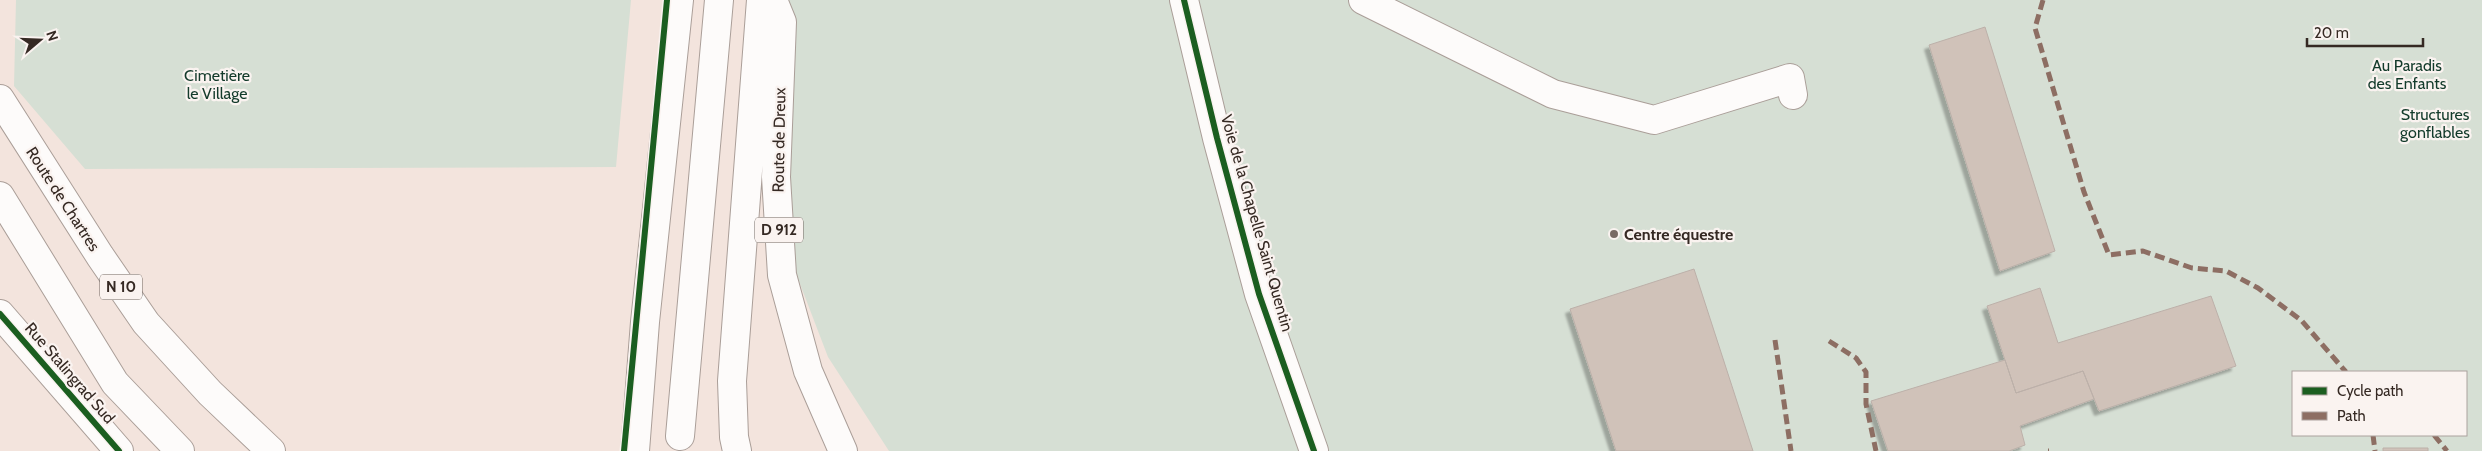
<svg xmlns="http://www.w3.org/2000/svg" width="2482" height="451" font-family="Cabin,sans-serif">
	<defs>
		<filter id="shadow"><feDropShadow dx="-4.5" dy="4.5" stdDeviation="1" flood-color="#0004"/></filter>
	</defs>
	<rect width="100%" height="100%" fill="#f3e4dd"/>
	<path fill="#d6dfd4" fill-rule="evenodd" d="M16,0H631L616,167L85,169L14,86Z
		M787,0H2482V451H889L828,357L779,229ZM2293,372H2466V435H2293Z"/>
	<path fill="#d0c2b9" stroke="#bcb0a9" filter="url(#shadow)" d="M1985,27L2055,251L2000,271L1929,45Z
		M1694,269L1753,451H1616L1570,309Z
		M2040,288L2058,343L2211,296L2236,366L2099,411L2083,371L2016,393L1987,306Z
		M2005,360L2016,393L2083,371L2094,399L2020,426L2025,445L2009,451H1888L1871,401Z
		M2383,448H2428V451H2383Z"/>
	<g fill="none" stroke-linecap="round" stroke-linejoin="round">
		<defs>
			<path id="minor" d="M1184,0L1217,138L1259,294L1314,451
				M1363,0L1553,94L1654,120L1790,78L1793,95
				M0,314L119,451"/>
			<path id="major" d="M773,0L782,22L776,177L782,275L808,371L843,451
				M0,99L100,256L146,323L210,393L271,451
				M0,196L115,383L180,451
				M680,436L719,0
				M635,451L645,322L679,0
				M737,451L734,437L732,381L761,0"/>
		</defs>
		<use href="#minor" stroke="#aa9e98" stroke-width="30"/>
		<use href="#major" stroke="#aa9e98" stroke-width="30"/>
		<use href="#minor" stroke="#fdfbfa" stroke-width="28"/>
		<use href="#major" stroke="#fdfbfa" stroke-width="28"/>
		<path stroke="#8d6e63" stroke-width="5" stroke-dasharray="10 5" stroke-linecap="butt" d="M2043,0L2035,28L2084,192L2109,255L2143,251L2192,268L2226,271L2258,288L2301,320L2346,372
			M1775,340L1791,451
			M1829,341L1856,358L1866,372V404L1876,451
			M2373,435L2375,451
			M2434,435L2447,451
			M2048,451H2049"/>
		<defs>
			<path id="cycleway" d="M1184,0L1217,138L1259,294L1314,451
				M0,314L119,451
				M624,451L667,0"/>
		</defs>
		<use href="#cycleway" stroke="#faf3f0" stroke-width="9"/>
		<use href="#cycleway" stroke="#1b5e20" stroke-width="6"/>
	</g>
	<circle fill="#786a64" stroke="#faf3f0" stroke-width="2" cx="1614" cy="234" r="5"/>
	<g text-anchor="middle" dominant-baseline="central" stroke-width="4.5" stroke-linejoin="round" paint-order="stroke">
		<g fill="#faf3f0" stroke="#706660" stroke-width="1">
			<rect x="755" y="217.5" width="48" height="25" rx="4"/>
			<rect x="100" y="274.5" width="42" height="25" rx="4"/>
		</g>
		<g font-size="15" font-weight="bold" fill="#352923">
			<text x="779" y="230">D 912</text>
			<text x="121" y="287">N 10</text>
		</g>
		<g font-size="16" fill="#133b2b" stroke="#faf3f0">
			<text x="2407" y="65">Au Paradis<tspan x="2407" dy="18">des Enfants</tspan></text>
			<text x="217" y="75">Cimetière<tspan x="217" dy="18">le Village</tspan></text>
			<text x="2435" y="114">Structures<tspan x="2435" dy="18">gonflables</tspan></text>
		</g>
		<g font-size="16" fill="#352923" stroke="#faf3f0">
			<text transform="translate(779 140) rotate(-89)">Route de Dreux</text>
			<text transform="translate(63 199) rotate(57)">Route de Chartres</text>
			<text transform="translate(1257 223) rotate(74)">Voie de la Chapelle Saint Quentin</text>
			<text transform="translate(70 373) rotate(49)">Rue Stalingrad Sud</text>
		</g>
		<g font-size="16" font-weight="bold" fill="#352923" stroke="#faf3f0" text-anchor="start">
			<text x="1624" y="234">Centre équestre</text>
		</g>
	</g>
	<rect x="2292" y="371" width="175" height="65" fill="#faf3f0" stroke="#aba29e"/>
	<rect x="2302" y="387" width="25" height="8" fill="#1b5e20" stroke="#aba29e"/>
	<text x="2337" y="396" font-size="15" fill="#352923">Cycle path</text>
	<rect x="2302" y="412" width="25" height="8" fill="#8d6e63" stroke="#aba29e"/>
	<text x="2337" y="421" font-size="15" fill="#352923">Path</text>
	<g transform="translate(40 40) rotate(71)" stroke="#faf3f0" stroke-width="4" paint-order="stroke">
	<path d="M0-4L9 19L0 12L-9 19Z" fill="#352923"/>
	<text y="-8" font-size="14" font-weight="bold" text-anchor="middle" fill="#352923">N</text>
	</g>
	<path d="M2307 38v8h116v-8" fill="none" stroke="#352923" stroke-width="2.5"/>
	<text x="2314" y="38" font-size="15" fill="#352923" stroke="#faf3f0" stroke-width="4" paint-order="stroke">20 m</text>
</svg>
